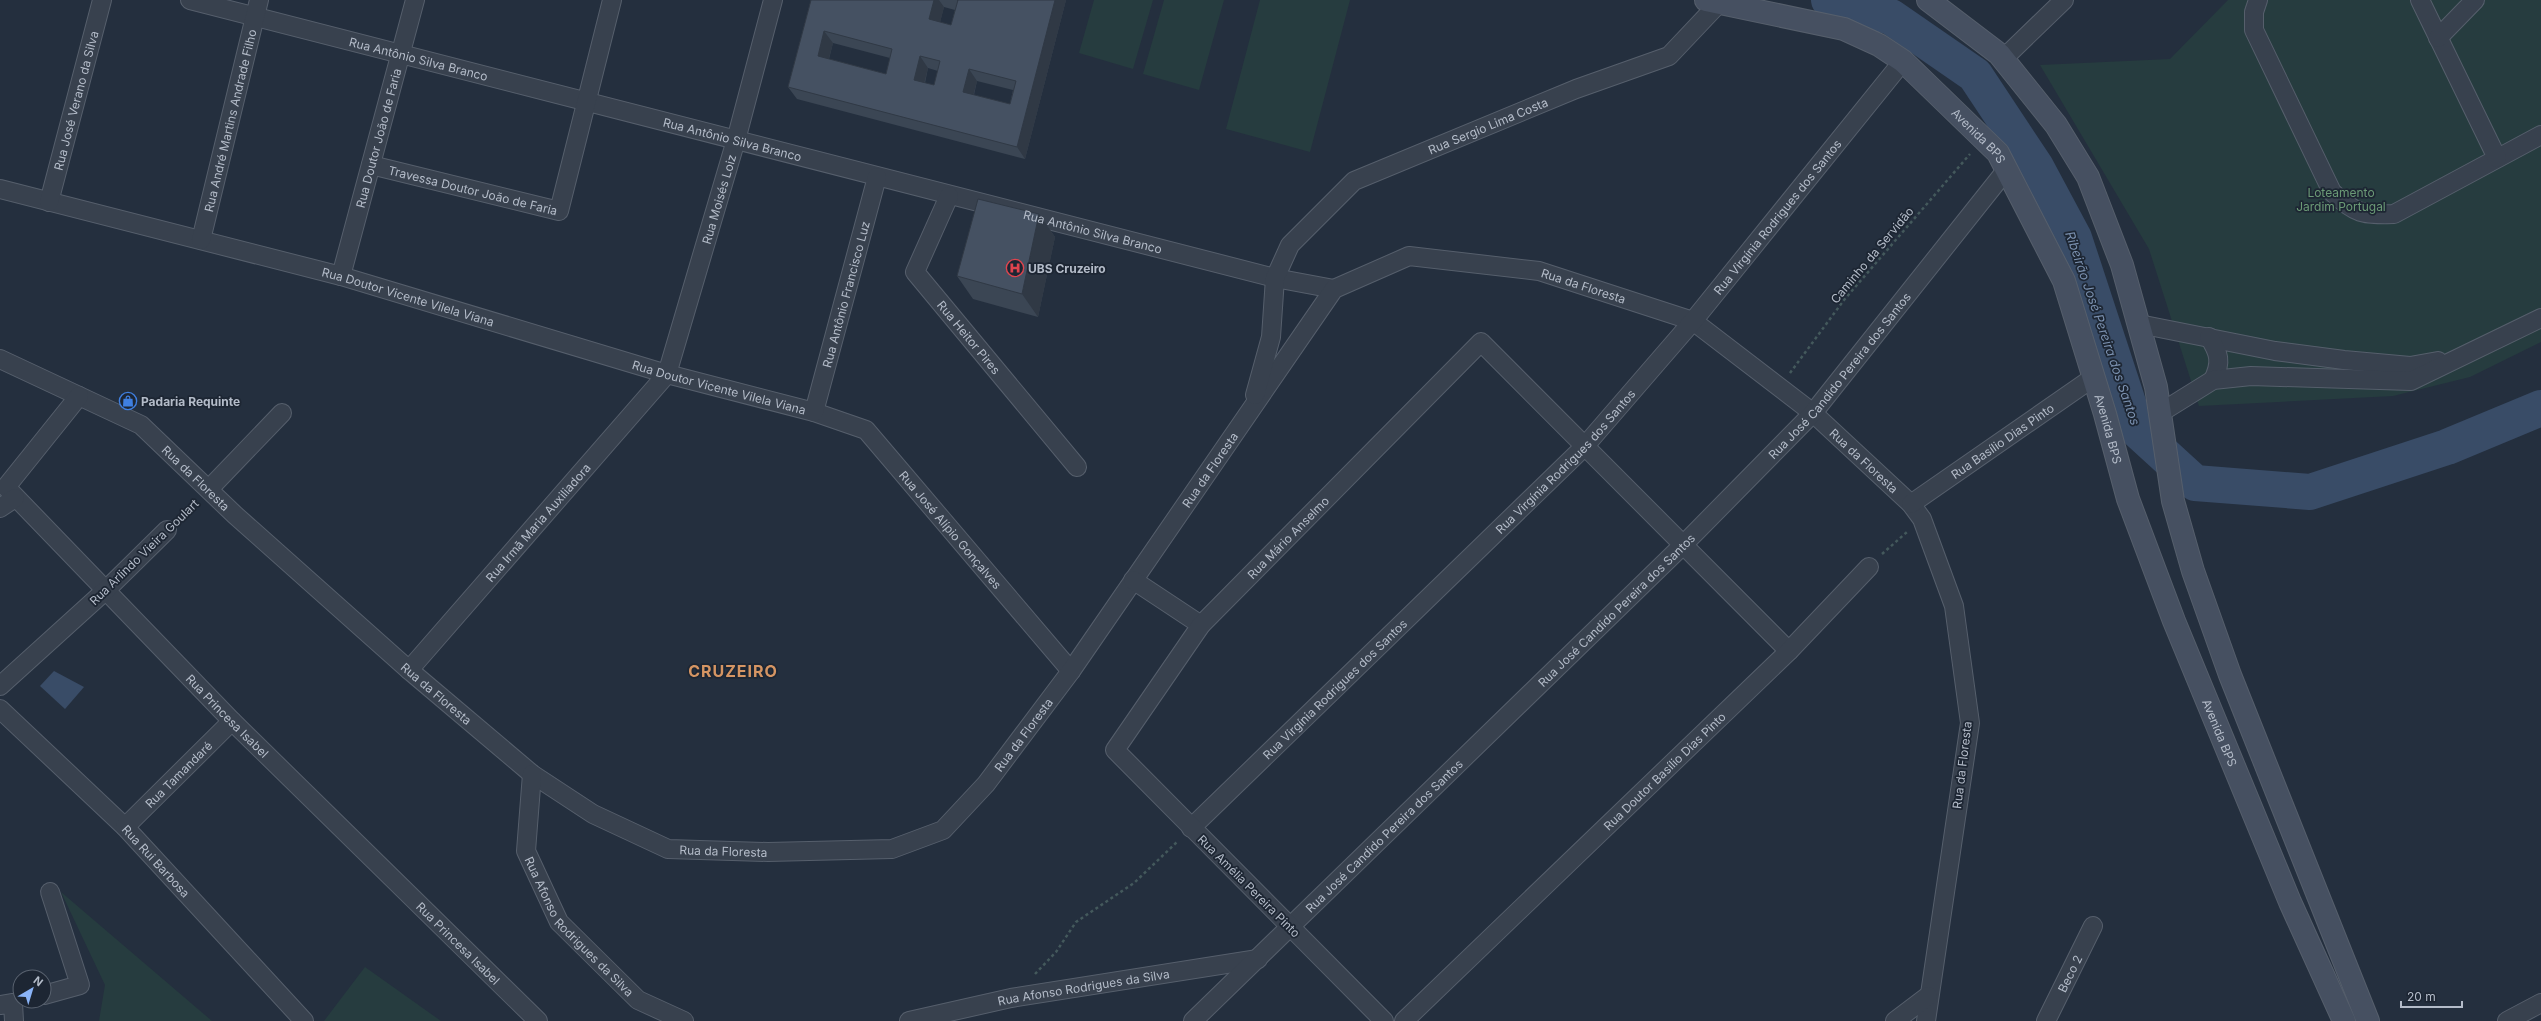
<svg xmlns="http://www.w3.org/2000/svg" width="2541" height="1021" font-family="Inter,sans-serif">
	<rect width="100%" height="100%" fill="#242f3e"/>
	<path fill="#263c3f" d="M1094,0H1153L1133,69L1079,53Z
		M1164,0H1224L1199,90L1143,74Z
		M1260,0H1350L1310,152L1226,129Z
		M2228,0H2541V342L2470,377L2393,396L2199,406L2149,249L2040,65L2170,59Z
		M61,892L212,1021H99L105,985Z
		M365,967L441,1021H324Z"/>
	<path fill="#394c67" d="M54,671L84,687L65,709L40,686Z"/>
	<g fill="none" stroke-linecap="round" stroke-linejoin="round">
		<path stroke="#394c67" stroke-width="36" d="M1829,0L1891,17L1975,75L2036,167L2074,238L2137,430L2195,483L2310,492L2447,447L2541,408"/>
		<defs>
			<g id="minor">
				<path id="s1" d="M190,0L1275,278L1334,289"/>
				<path d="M2258,0L2254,12V30L2332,192C2355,214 2363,215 2394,214L2541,135"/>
				<path d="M2420,0L2497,158"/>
				<path d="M2438,38L2475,0"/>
				<path d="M2003,59L2064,0"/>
				<path id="s2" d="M371,165L559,211L612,0"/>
				<path id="s3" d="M0,189L341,276L667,374L814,412L866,430L1071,671"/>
				<path id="s4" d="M949,196L915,272L1077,467"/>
				<path id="s5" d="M49,202L102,0"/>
				<path id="s6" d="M201,240L259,0"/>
				<path id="s7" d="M341,276L415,0"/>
				<path d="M2139,324L2275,351L2344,360L2410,366L2438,361"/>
				<path d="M2209,337C2219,353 2222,362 2213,380"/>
				<path id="s8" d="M0,359L141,425L235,515L409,670L532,774L593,814L668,849L768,852L892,849L943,830L986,784L1071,671L1334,289L1409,256L1539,271L1693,321L1813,413L1911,504L1922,519L1954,606L1970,723L1926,1021"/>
				<path id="s9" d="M1255,395L1271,337L1275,278L1290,245L1354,181L1576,89L1669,56L1722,0"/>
				<path id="s10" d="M79,396L6,487L232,721L538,1021"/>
				<path id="s11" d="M814,412L877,177"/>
				<path d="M2160,413L2213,380L2251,376L2411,381L2541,318"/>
				<path d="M209,489L282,413"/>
				<path id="s12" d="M1911,504L2094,377"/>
				<path d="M0,508L15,498"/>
				<path d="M1133,580L1201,625"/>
				<path id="s13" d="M409,670L667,374L736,140L773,0"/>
				<path d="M0,686L106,590L167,530"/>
				<path id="s14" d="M0,709L125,827L304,1021"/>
				<path id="s15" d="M532,774L526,851L559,922L638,1000L684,1021"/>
				<path id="s16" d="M125,827L232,721"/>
				<path id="s17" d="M1191,828L1584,447L1693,321L1903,61"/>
				<path d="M44,995L80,985L50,892"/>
				<path d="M0,1005L13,1003L14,1021"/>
				<path id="s18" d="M909,1021L1011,998L1258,959"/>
				<path id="s19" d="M1193,1021L1683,545L1813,413L2007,169"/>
				<path id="s20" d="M1384,1021L1115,750L1201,625L1481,342L1789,651"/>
				<path id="s21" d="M1404,1021L1789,651L1869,567"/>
				<path d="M1895,1021L1928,996"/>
				<path id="s22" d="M2046,1021L2093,926"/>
				<path d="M2507,1021L2541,1003"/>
			</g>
			<g id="secondary">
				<path id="s23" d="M1706,0L1844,29L1879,45L1903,61L1998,153L2064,281L2105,414L2128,499L2174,621L2290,902L2344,1021"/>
				<path d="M1928,0L1999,54L2056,125L2088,177L2122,265L2156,387L2173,501L2193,571L2230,675L2368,1021"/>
			</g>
		</defs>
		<use href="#minor" stroke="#565f6c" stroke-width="20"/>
		<use href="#secondary" stroke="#565f6c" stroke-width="24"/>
		<path stroke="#44595c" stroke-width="2.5" stroke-dasharray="3 3" stroke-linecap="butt" d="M1790,373L1844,300L1970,154
			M181,517L196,502
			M1882,554L1907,532
			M1035,974L1056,952L1076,922L1134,883L1178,841"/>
		<use href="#minor" stroke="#38414e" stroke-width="18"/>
		<use href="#secondary" stroke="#465061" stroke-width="22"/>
	</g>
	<path fill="#3b4654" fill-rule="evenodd" d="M811,0H1066L1025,159L797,99L788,87ZM944,7L955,10L951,25L940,22ZM833,43L890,58L886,74L829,59ZM928,68L938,71L934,85L925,83ZM977,81L1013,90L1010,104L974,95Z
		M1039,214L1055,237L1038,317L973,299L957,276Z"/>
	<path fill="#303945" d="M934,0H939L944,7L938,31L929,19Z
		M1055,0H1066L1025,159L1017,147Z
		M824,31L833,43L826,69L818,56Z
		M920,56L928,68L922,92L914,80Z
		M969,69L977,81L971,104L963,92Z
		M1039,214L1055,237L1038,317L1022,294Z"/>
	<path fill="#455162" stroke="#303945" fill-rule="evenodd" d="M811,0H934L929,19L951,25L958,0H957H1055L1017,147L788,87ZM824,31L892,49L886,74L818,56ZM920,56L940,61L934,85L914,80ZM969,69L1016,81L1010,104L963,92Z
		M978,199L1039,214L1022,294L957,276Z"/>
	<defs>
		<symbol id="hospital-ring" viewBox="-11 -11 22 22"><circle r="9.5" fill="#1d2633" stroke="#e0444e" stroke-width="1.5"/><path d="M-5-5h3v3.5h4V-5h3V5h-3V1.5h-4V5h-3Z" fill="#e0444e"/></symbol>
		<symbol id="shop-ring" viewBox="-11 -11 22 22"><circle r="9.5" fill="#1d2633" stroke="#3f7fe0" stroke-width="1.5"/><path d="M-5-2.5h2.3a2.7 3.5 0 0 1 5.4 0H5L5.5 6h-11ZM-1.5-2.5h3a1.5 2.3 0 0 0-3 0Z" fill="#3f7fe0"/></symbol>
	</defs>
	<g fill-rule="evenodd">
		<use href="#hospital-ring" x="1005" y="258" width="20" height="20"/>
		<use href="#shop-ring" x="118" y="391" width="20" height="20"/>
	</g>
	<g text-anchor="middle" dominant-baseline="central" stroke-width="3.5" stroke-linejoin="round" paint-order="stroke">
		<g font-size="12" fill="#b4bcc9" stroke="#1d2633">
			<text stroke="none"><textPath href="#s1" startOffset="236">Rua Antônio Silva Branco</textPath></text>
			<text stroke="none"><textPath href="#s5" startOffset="105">Rua José Verano da Silva</textPath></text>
			<text stroke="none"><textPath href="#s6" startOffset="123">Rua André Martins Andrade Filho</textPath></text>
			<text stroke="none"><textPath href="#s9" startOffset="391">Rua Sergio Lima Costa</textPath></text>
			<text stroke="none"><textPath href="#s23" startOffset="315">Avenida BPS</textPath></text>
			<text stroke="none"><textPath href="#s7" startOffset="143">Rua Doutor João de Faria</textPath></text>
			<text stroke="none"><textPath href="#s1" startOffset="560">Rua Antônio Silva Branco</textPath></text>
			<text stroke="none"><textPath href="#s2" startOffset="105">Travessa Doutor João de Faria</textPath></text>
			<text stroke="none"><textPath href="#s13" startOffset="575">Rua Moisés Loiz</textPath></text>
			<text stroke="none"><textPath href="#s17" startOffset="848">Rua Virgínia Rodrigues dos Santos</textPath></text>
			<text stroke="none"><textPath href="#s1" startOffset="932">Rua Antônio Silva Branco</textPath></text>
			<text transform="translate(1872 255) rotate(-50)">Caminho da Servidão</text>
			<text stroke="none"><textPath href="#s8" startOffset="2042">Rua da Floresta</textPath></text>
			<text stroke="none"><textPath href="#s11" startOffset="122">Rua Antônio Francisco Luz</textPath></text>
			<text stroke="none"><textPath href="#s3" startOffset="422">Rua Doutor Vicente Vilela Viana</textPath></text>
			<text stroke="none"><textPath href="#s4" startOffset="168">Rua Heitor Pires</textPath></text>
			<text stroke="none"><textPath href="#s19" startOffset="914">Rua José Candido Pereira dos Santos</textPath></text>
			<text stroke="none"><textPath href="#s3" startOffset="746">Rua Doutor Vicente Vilela Viana</textPath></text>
			<text stroke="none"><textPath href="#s23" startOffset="639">Avenida BPS</textPath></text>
			<text stroke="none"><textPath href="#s12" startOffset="111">Rua Basílio Dias Pinto</textPath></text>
			<text stroke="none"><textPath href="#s8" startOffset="2378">Rua da Floresta</textPath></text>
			<text stroke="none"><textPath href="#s17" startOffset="524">Rua Virgínia Rodrigues dos Santos</textPath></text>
			<text stroke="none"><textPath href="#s8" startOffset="1563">Rua da Floresta</textPath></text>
			<text stroke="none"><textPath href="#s8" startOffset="232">Rua da Floresta</textPath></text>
			<text stroke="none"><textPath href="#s13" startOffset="196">Rua Irmã Maria Auxiliadora</textPath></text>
			<text stroke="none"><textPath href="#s3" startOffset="1030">Rua José Alípio Gonçalves</textPath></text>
			<text stroke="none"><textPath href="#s20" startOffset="657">Rua Mário Anselmo</textPath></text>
			<text transform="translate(144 552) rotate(-44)">Rua Arlindo Vieira Goulart</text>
			<text stroke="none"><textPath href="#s19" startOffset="590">Rua José Candido Pereira dos Santos</textPath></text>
			<text stroke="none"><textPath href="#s17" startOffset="200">Rua Virgínia Rodrigues dos Santos</textPath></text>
			<text stroke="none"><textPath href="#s8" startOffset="555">Rua da Floresta</textPath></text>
			<text stroke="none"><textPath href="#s10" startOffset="435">Rua Princesa Isabel</textPath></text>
			<text stroke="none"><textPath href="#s23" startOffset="963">Avenida BPS</textPath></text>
			<text stroke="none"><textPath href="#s8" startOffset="1239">Rua da Floresta</textPath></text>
			<text transform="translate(1962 765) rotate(-83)">Rua da Floresta</text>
			<text stroke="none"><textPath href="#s21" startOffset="361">Rua Doutor Basílio Dias Pinto</textPath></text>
			<text stroke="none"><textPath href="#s16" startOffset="75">Rua Tamandaré</textPath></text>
			<text stroke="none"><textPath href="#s19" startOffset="266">Rua José Candido Pereira dos Santos</textPath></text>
			<text stroke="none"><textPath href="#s8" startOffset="891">Rua da Floresta</textPath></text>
			<text stroke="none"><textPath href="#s14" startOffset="218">Rua Rui Barbosa</textPath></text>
			<text transform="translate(1249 886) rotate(45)">Rua Amélia Pereira Pinto</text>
			<text stroke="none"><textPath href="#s15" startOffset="171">Rua Afonso Rodrigues da Silva</textPath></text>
			<text stroke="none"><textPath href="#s10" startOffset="759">Rua Princesa Isabel</textPath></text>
			<text stroke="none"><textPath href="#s22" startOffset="53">Beco 2</textPath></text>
			<text stroke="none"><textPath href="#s18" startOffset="178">Rua Afonso Rodrigues da Silva</textPath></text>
		</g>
		<g font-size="12" fill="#6b9a76" stroke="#1d2633">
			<text x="2341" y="192">Loteamento<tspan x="2341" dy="14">Jardim Portugal</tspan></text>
		</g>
		<g font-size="12" font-weight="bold" fill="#b4bcc9" stroke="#1d2633" text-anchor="start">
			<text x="1028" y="268">UBS Cruzeiro</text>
			<text x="141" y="401">Padaria Requinte</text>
		</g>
		<g font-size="13" font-style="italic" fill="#7c92b1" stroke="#1d2633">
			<text transform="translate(2103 328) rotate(71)">Ribeirão José Pereira dos Santos</text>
		</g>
		<g font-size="16" font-weight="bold" letter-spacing="1" fill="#d59563" stroke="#1d2633">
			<text x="733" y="671">CRUZEIRO</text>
		</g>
	</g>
	<g transform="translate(32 989) rotate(38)"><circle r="19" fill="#1d2633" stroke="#59626f"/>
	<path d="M0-3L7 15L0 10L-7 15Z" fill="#8ab4f8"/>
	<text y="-6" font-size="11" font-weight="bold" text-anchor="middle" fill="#b4bcc9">N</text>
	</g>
	<path d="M2401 1001v6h61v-6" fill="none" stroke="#b4bcc9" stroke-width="2"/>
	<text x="2407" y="1001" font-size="12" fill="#b4bcc9" stroke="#1d2633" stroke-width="3" paint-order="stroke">20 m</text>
</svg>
